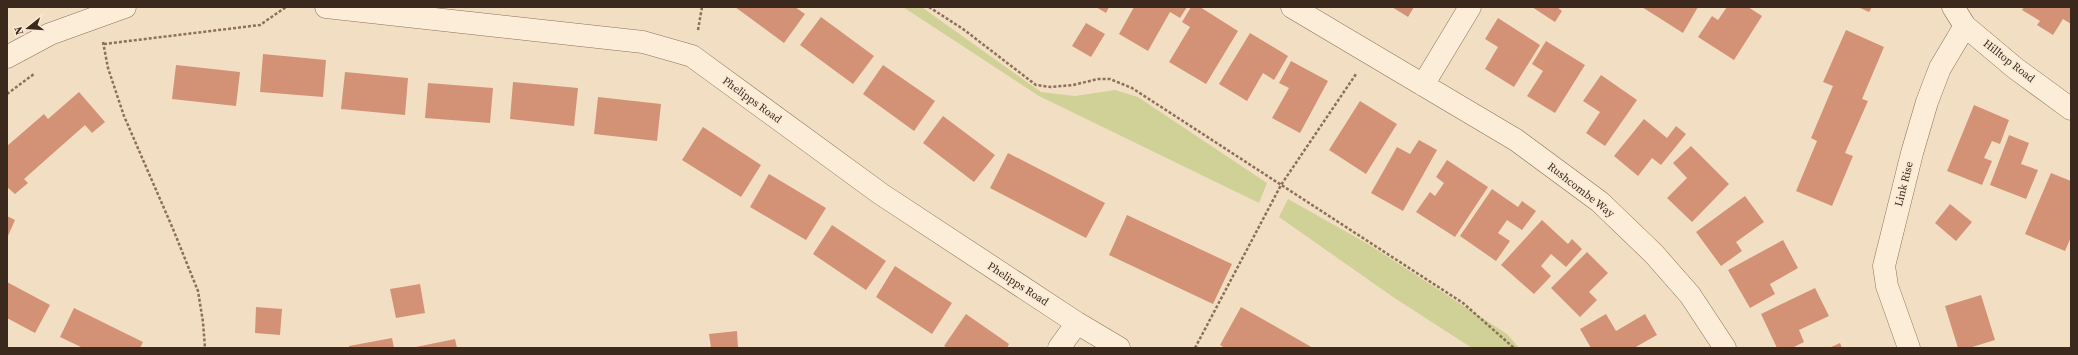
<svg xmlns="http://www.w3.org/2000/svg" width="2078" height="355" font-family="'Source Serif 4',serif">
	<rect width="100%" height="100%" fill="#f2dfc3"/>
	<path fill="#d0d196" d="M903,7L923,8L1041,92L1075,96L1115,90L1138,97L1267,183L1259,203L1039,96Z
		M1288,199L1368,244L1507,334L1519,348H1472L1393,297L1279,217Z"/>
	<path fill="#d39276" d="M735,7H795L805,14L784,43Z
		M1096,7H1109L1106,13Z
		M1134,7H1187L1180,18L1170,12L1148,51L1119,34Z
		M1191,7H1200L1238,31L1206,84L1169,62L1190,27L1182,22Z
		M1392,7H1414L1408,17Z
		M1532,7H1557L1562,11L1555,22Z
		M1642,7H1698L1683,33Z
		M1727,7H1748L1762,16L1734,60L1698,37L1712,16L1718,20Z
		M1858,7H1872L1869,12Z
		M2024,7H2071V24L2063,19L2053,35L2037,25L2040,21L2022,10Z
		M821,17L874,56L853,84L800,45Z
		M1498,18L1540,45L1514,87L1485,69L1498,47L1485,39Z
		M1086,23L1105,34L1091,57L1072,46Z
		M1846,30L1884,47L1862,99L1868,101L1845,153L1853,156L1832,206L1796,191L1817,141L1811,138L1833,86L1823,82Z
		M1250,33L1288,56L1274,80L1263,73L1247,101L1219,84Z
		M1546,41L1585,65L1555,113L1527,96L1543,71L1532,64Z
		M263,54L326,60L323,97L260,92Z
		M1291,61L1328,81L1300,133L1272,118L1289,88L1279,83Z
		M176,65L240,72L236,106L172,99Z
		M883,65L935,101L914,131L863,94Z
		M345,72L408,78L405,115L341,109Z
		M1601,75L1637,100L1605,146L1586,133L1600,112L1583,101Z
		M513,82L578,88L574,126L510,119Z
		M428,83L493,88L490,123L425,118Z
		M79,92L105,122L92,133L85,125L24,179L28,183L15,194L7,187V146L44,114L48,119Z
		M598,97L661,104L657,141L594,134Z
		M1360,101L1397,124L1366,174L1329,150Z
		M1974,105L2009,120L2000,144L1992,141L1984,158L1992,161L1982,185L1947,171Z
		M943,116L995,155L974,182L923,143Z
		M1644,119L1667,138L1676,126L1686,134L1661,165L1652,158L1638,176L1614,156Z
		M703,127L761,165L741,197L682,160Z
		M2009,135L2029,143L2021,164L2038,170L2026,199L1990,185Z
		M1419,140L1437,150L1403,211L1371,193L1397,147L1410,154Z
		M1691,146L1729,184L1692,222L1667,198L1687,178L1673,163Z
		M1008,153L1105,203L1086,238L990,188Z
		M1447,160L1488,187L1455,237L1416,212L1430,192L1435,196L1444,183L1436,177Z
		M2051,173L2071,181V237L2065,251L2025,234Z
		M769,174L826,208L806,240L750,207Z
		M1492,189L1518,207L1522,201L1536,211L1522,230L1507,220L1498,233L1510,241L1496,261L1460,236Z
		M1745,196L1764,222L1736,242L1742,251L1721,266L1696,232Z
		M1950,204L1972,222L1956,241L1935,223Z
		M1127,215L1232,264L1213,304L1109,255Z
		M7,216L15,220L7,238Z
		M1542,220L1568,244L1572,239L1582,249L1566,267L1551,254L1541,266L1551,276L1534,294L1501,265Z
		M832,225L886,261L866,290L813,254Z
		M1783,240L1798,268L1770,284L1775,294L1750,308L1728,270Z
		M1587,252L1608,273L1589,292L1597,300L1580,317L1551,288Z
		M895,266L952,303L932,334L876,297Z
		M7,282L50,305L35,333L7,318Z
		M420,284L425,313L396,318L390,289Z
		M1815,288L1829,316L1799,330L1804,342L1792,348H1777L1761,314Z
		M1981,295L1995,340L1969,348H1958L1945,306Z
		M256,307L282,309L280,335L255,333Z
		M1241,307L1266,321L1313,348H1225L1220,345Z
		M74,308L143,342L140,348H83L60,337Z
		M966,314L1009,344L1007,348H948L944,346Z
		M1606,314L1616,331L1645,314L1657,335L1634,348H1591L1580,329Z
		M737,331L738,348H711L709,334Z
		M392,338L394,348H349V346Z
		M455,339L457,348H416V347Z
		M1840,343L1842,348H1829Z"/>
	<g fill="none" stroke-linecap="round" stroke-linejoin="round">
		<defs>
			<path id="street" d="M326,7L643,42L692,56L881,194L1077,323L1119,348
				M1292,7L1516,140L1600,202L1654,254L1690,295L1725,348
				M1953,7L1965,26L2015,68L2071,109
				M7,57L50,34L125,7
				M1423,85L1470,7
				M1059,348L1077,323
				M1909,348L1887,286L1884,266L1912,153L1927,102L1940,68L1965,26"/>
		</defs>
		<use href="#street" stroke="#8e6f58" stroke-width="23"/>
		<path stroke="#8e6f58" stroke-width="2.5" stroke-dasharray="3 2" stroke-linecap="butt" d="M929,7L963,29L1036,85L1051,87L1073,85L1098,79H1110L1132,88L1463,303L1514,348
			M698,30L702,7
			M103,42L108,68L124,116L173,229L198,291L203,322L205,348
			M104,44L260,25L286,7
			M7,94L34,74
			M1195,348L1281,185L1356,74"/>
		<use href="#street" stroke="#fbedd8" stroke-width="22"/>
	</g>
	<g text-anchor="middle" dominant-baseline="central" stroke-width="3.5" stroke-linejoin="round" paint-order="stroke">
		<g font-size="11" fill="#3c291d" stroke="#f8ead4">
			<text transform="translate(2009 61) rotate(38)">Hilltop Road</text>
			<text transform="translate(752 100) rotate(36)">Phelipps Road</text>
			<text transform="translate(1904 184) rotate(-76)">Link Rise</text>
			<text transform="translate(1581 190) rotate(38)">Rushcombe Way</text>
			<text transform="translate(1018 284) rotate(33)">Phelipps Road</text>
		</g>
	</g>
	<rect width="2078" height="355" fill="none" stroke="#3c291d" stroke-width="16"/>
	<g transform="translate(28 28) rotate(253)" stroke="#f8ead4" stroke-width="3" paint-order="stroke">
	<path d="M0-3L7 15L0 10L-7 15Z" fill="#3c291d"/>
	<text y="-6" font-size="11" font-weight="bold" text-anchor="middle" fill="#3c291d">N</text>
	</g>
</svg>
